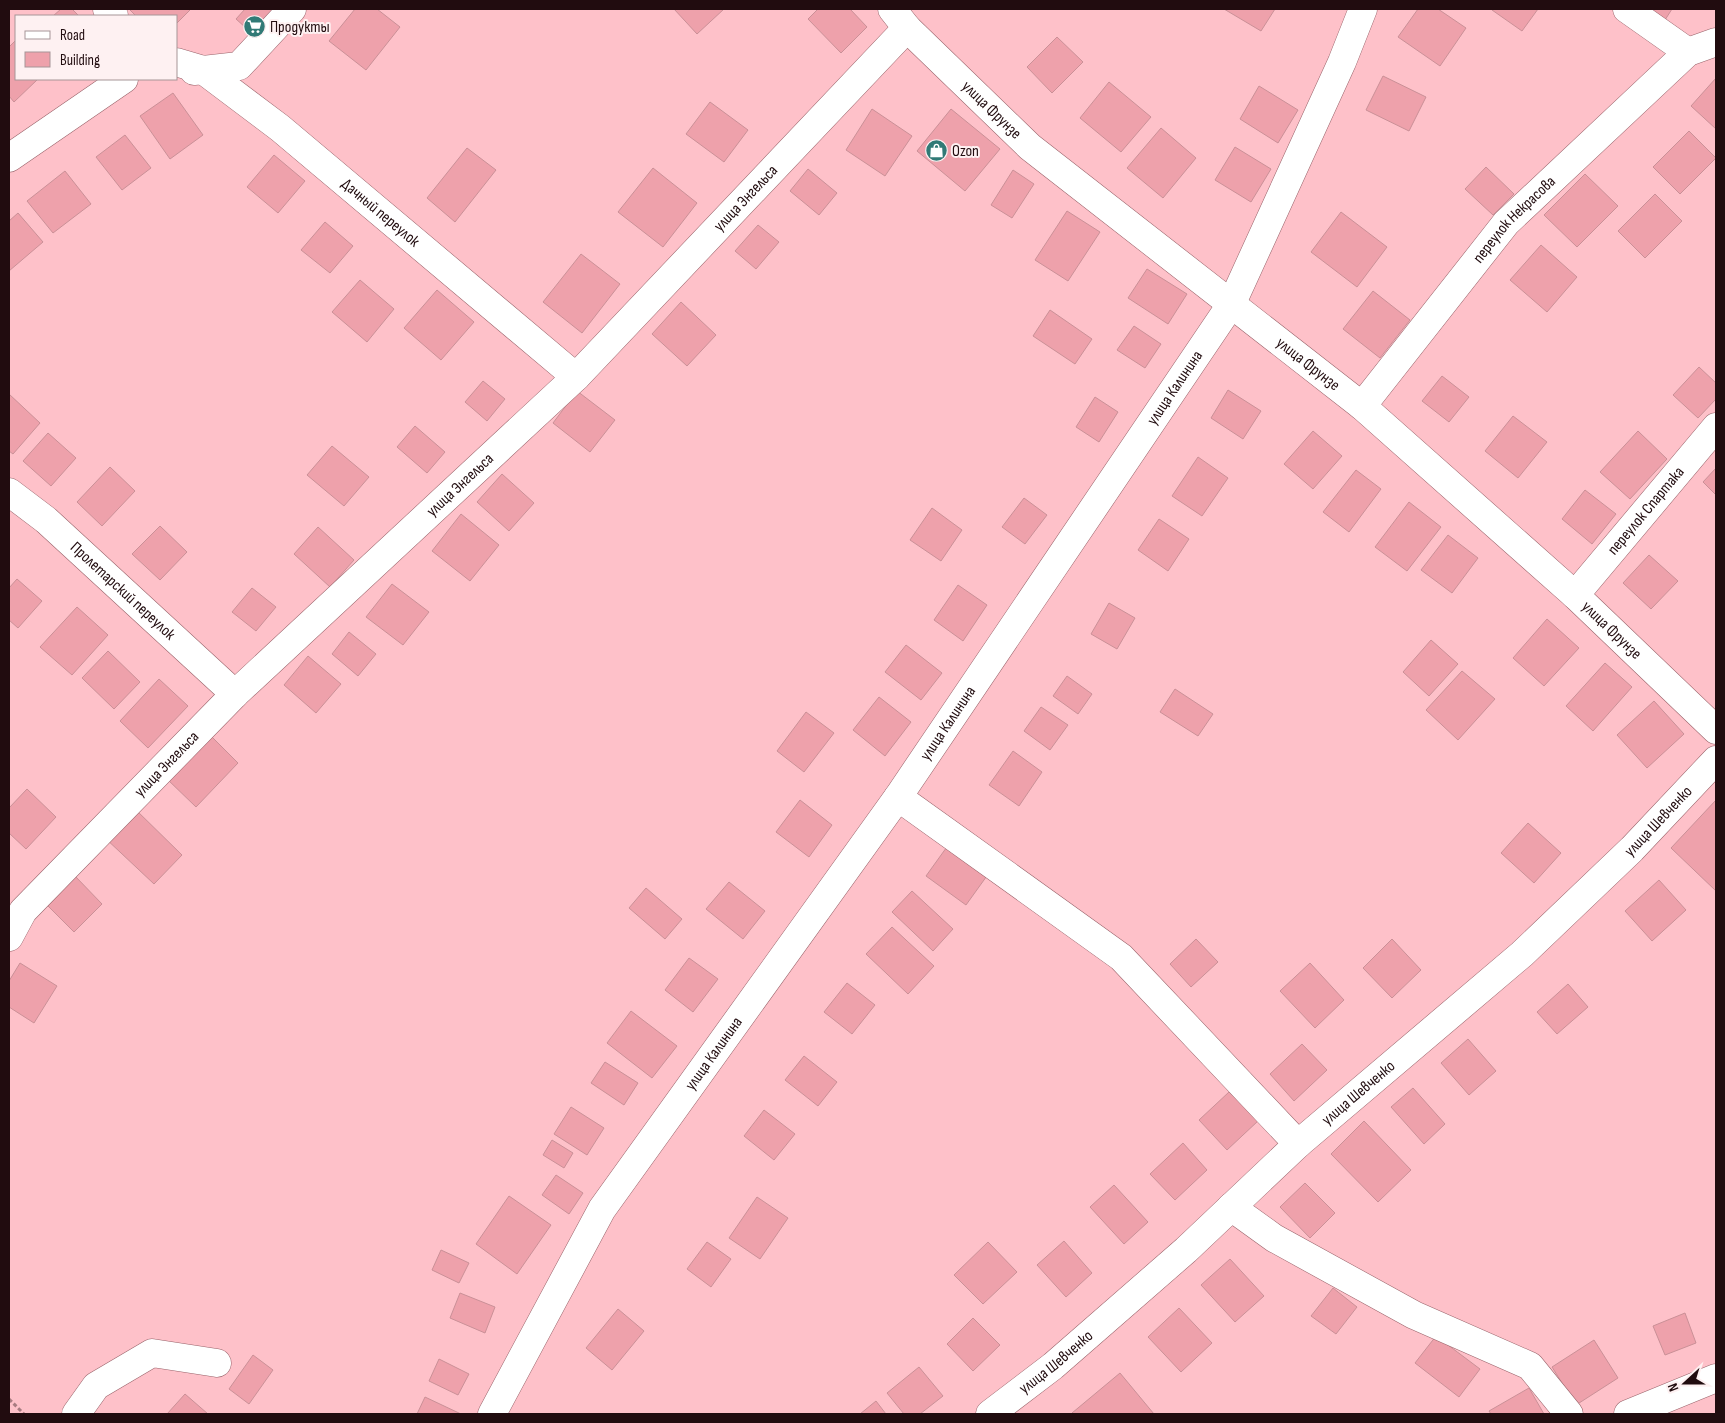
<svg xmlns="http://www.w3.org/2000/svg" width="1725" height="1423" font-family="'Sofia Sans Condensed',sans-serif">
	<rect width="100%" height="100%" fill="#fec1c9"/>
	<path fill="#eea1ab" stroke="#ca9097" d="M61,9H72L79,16H53Z
		M129,9H191L176,24V16H136Z
		M245,9H278L255,36L236,19Z
		M355,9H377L400,27L366,70L329,41Z
		M674,9H724L697,34Z
		M818,9H850L867,27L841,53L808,19Z
		M1224,9H1275L1261,31Z
		M1418,9H1438L1466,28L1440,66L1398,37Z
		M1493,9H1538L1522,31L1492,10Z
		M1646,9H1672L1665,20Z
		M1057,37L1083,62L1052,93L1027,67Z
		M16,40V79H38L14,102L9,96V47Z
		M1383,76L1426,97L1409,131L1366,110Z
		M1716,78V129L1691,106Z
		M1109,82L1151,117L1121,152L1080,118Z
		M1259,86L1298,110L1278,143L1240,119Z
		M173,93L203,135L170,159L140,116Z
		M710,102L748,130L724,162L686,134Z
		M872,109L912,136L885,176L846,150Z
		M951,109L1000,149L965,191L917,151Z
		M1161,128L1196,158L1163,198L1127,168Z
		M1689,131L1716,158L1680,194L1653,167Z
		M125,135L151,168L122,190L96,157Z
		M1235,147L1271,169L1251,202L1215,180Z
		M467,148L496,170L455,222L427,198Z
		M274,155L305,181L278,213L247,187Z
		M1486,167L1514,194L1493,215L1465,189Z
		M653,168L697,203L663,247L618,212Z
		M808,169L837,193L819,215L790,191Z
		M1013,170L1034,184L1012,218L991,205Z
		M65,171L91,204L53,233L27,201Z
		M1585,174L1618,206L1577,247L1544,215Z
		M1655,194L1682,221L1645,258L1618,231Z
		M1067,211L1100,232L1068,281L1035,260Z
		M1341,212L1387,247L1357,287L1311,252Z
		M18,213L43,242L9,271V221Z
		M325,222L353,246L330,273L301,250Z
		M758,225L779,242L756,269L735,251Z
		M1541,245L1577,277L1547,312L1510,280Z
		M581,254L620,284L582,333L543,302Z
		M1147,269L1187,294L1168,324L1128,298Z
		M360,280L394,309L367,342L332,312Z
		M437,290L474,322L441,360L404,328Z
		M1373,291L1410,320L1380,358L1343,329Z
		M681,302L716,335L687,366L652,334Z
		M1050,310L1092,339L1075,364L1033,336Z
		M1134,326L1161,344L1145,368L1117,350Z
		M1699,367L1716,383V399L1698,418L1673,395Z
		M1442,376L1469,397L1449,422L1422,401Z
		M483,381L505,399L487,421L465,402Z
		M1228,390L1261,411L1243,439L1211,418Z
		M577,391L615,420L590,452L553,423Z
		M9,394L40,423L13,454L9,451Z
		M1095,397L1118,412L1099,442L1076,427Z
		M1513,416L1547,442L1518,478L1485,451Z
		M415,426L445,452L427,473L397,447Z
		M1313,431L1342,456L1313,489L1284,464Z
		M1638,431L1667,459L1630,499L1600,472Z
		M48,433L76,458L51,486L23,461Z
		M332,446L369,477L344,506L307,475Z
		M1198,457L1228,478L1202,516L1172,496Z
		M110,467L135,491L102,526L77,502Z
		M1716,468V495L1703,482Z
		M1356,470L1381,489L1349,532L1323,512Z
		M502,474L534,503L509,531L477,502Z
		M1585,490L1616,514L1592,544L1562,519Z
		M1024,498L1047,515L1025,544L1002,527Z
		M1409,502L1441,527L1407,571L1375,547Z
		M932,508L962,530L941,561L910,540Z
		M461,514L499,545L470,581L432,551Z
		M1159,519L1189,539L1168,571L1138,550Z
		M160,526L187,552L160,580L132,554Z
		M318,527L354,560L330,587L294,554Z
		M1448,535L1478,558L1452,593L1421,570Z
		M1649,555L1678,581L1651,609L1623,583Z
		M17,579L42,601L18,628L9,620V588Z
		M392,584L429,612L403,645L366,617Z
		M958,585L987,605L963,641L934,620Z
		M252,588L276,607L256,631L232,612Z
		M1109,603L1135,618L1117,649L1091,634Z
		M77,607L108,635L72,675L40,647Z
		M1547,619L1579,648L1544,686L1513,658Z
		M349,632L376,654L358,676L332,654Z
		M1431,640L1458,664L1429,696L1403,672Z
		M906,645L942,673L921,700L885,672Z
		M108,651L140,682L114,709L82,678Z
		M308,656L341,684L316,713L284,685Z
		M1605,663L1632,687L1593,731L1566,706Z
		M1462,671L1495,699L1458,740L1426,710Z
		M1067,676L1092,694L1078,714L1053,696Z
		M159,679L188,706L148,748L120,721Z
		M1175,689L1213,714L1198,736L1160,712Z
		M879,697L911,722L885,756L853,730Z
		M1654,701L1684,734L1647,768L1617,735Z
		M1041,707L1068,725L1050,750L1024,731Z
		M806,712L834,733L804,772L777,751Z
		M208,733L238,763L196,807L166,778Z
		M1013,751L1042,772L1019,806L989,785Z
		M27,789L56,817L26,849L9,833V808Z
		M800,800L832,825L809,857L776,832Z
		M1716,800V891L1671,848Z
		M133,807L182,855L154,884L104,837Z
		M1528,823L1561,853L1534,883L1501,853Z
		M949,844L989,873L966,905L926,876Z
		M75,876L102,904L74,932L46,904Z
		M1659,880L1686,910L1652,941L1625,911Z
		M729,882L765,911L743,939L706,909Z
		M646,888L682,919L665,939L629,908Z
		M912,891L953,929L933,951L892,912Z
		M892,927L934,966L908,994L866,954Z
		M1196,939L1218,962L1191,987L1170,964Z
		M1392,939L1421,970L1392,998L1363,968Z
		M689,958L718,979L693,1012L665,990Z
		M20,963L57,986L34,1023L9,1007V981Z
		M1310,963L1344,1000L1315,1028L1280,991Z
		M847,983L875,1005L852,1034L824,1012Z
		M1568,984L1588,1007L1557,1034L1537,1012Z
		M631,1011L677,1046L652,1078L607,1043Z
		M1468,1039L1496,1071L1469,1095L1441,1063Z
		M1302,1044L1327,1070L1294,1101L1270,1074Z
		M804,1056L837,1082L818,1106L785,1080Z
		M605,1062L638,1083L624,1105L591,1083Z
		M1413,1088L1445,1124L1424,1144L1391,1107Z
		M1229,1092L1258,1121L1227,1150L1199,1120Z
		M571,1107L604,1128L587,1155L554,1134Z
		M764,1110L795,1134L774,1160L744,1136Z
		M1364,1121L1411,1170L1378,1202L1331,1154Z
		M552,1140L573,1153L564,1168L543,1155Z
		M1183,1143L1207,1170L1175,1200L1150,1174Z
		M556,1175L583,1193L569,1214L542,1195Z
		M1305,1183L1335,1213L1310,1238L1280,1207Z
		M1114,1185L1148,1222L1124,1244L1090,1207Z
		M509,1196L551,1225L517,1274L476,1244Z
		M757,1197L788,1218L760,1259L729,1238Z
		M1064,1241L1092,1273L1066,1297L1037,1265Z
		M707,1242L731,1259L711,1287L687,1269Z
		M988,1242L1017,1272L983,1304L954,1275Z
		M441,1250L469,1263L459,1283L432,1270Z
		M1230,1259L1264,1296L1235,1322L1201,1285Z
		M1333,1288L1357,1307L1336,1334L1311,1316Z
		M460,1293L495,1307L485,1333L450,1318Z
		M1179,1308L1212,1343L1181,1372L1148,1337Z
		M618,1309L644,1331L612,1370L586,1348Z
		M1685,1313L1696,1343L1665,1355L1653,1326Z
		M973,1318L1000,1345L973,1371L947,1344Z
		M1436,1336L1480,1369L1459,1397L1415,1363Z
		M1594,1340L1618,1378L1576,1405L1552,1367Z
		M253,1355L273,1370L249,1404L229,1389Z
		M439,1359L469,1374L458,1395L429,1381Z
		M919,1367L943,1396L920,1414H904L887,1393Z
		M1120,1373L1154,1414H1074L1072,1413Z
		M1529,1388L1544,1414H1491L1489,1411Z
		M185,1394L208,1414H167Z
		M425,1397L461,1414H417Z
		M876,1401L886,1414H860Z"/>
	<g fill="none" stroke-linecap="round" stroke-linejoin="round">
		<defs>
			<g id="minor">
				<path d="M107,9L114,16"/>
				<path id="s1" d="M892,9L907,28L1030,147L1362,406L1575,595L1716,730"/>
				<path d="M1627,9L1688,52"/>
				<path id="s2" d="M176,62L203,70L280,128L576,377"/>
				<path d="M194,71L239,66L292,9"/>
				<path d="M9,158L124,79"/>
				<path id="s3" d="M1362,406L1506,223L1688,52L1716,42"/>
				<path id="s4" d="M9,492L46,520L235,694"/>
				<path id="s5" d="M1575,595L1716,427"/>
				<path d="M898,797L1121,957L1298,1144"/>
				<path id="s6" d="M9,937L23,911L235,694L576,377L907,28"/>
				<path d="M1231,1207L1274,1238L1414,1315L1530,1366L1569,1414"/>
				<path d="M76,1414L96,1386L152,1353L217,1363"/>
				<path id="s7" d="M492,1414L602,1209L898,797L1232,303L1342,62L1363,9"/>
				<path id="s8" d="M990,1414L1053,1366L1186,1250L1298,1144L1522,954L1632,849L1716,760"/>
				<path d="M1628,1414L1716,1378"/>
			</g>
		</defs>
		<use href="#minor" stroke="#99636a" stroke-width="29"/>
		<path stroke="#a87b81" stroke-width="3" stroke-dasharray="4 2.5" stroke-linecap="butt" d="M9,1399L24,1414"/>
		<use href="#minor" stroke="#fff" stroke-width="28"/>
	</g>
	<defs>
		<symbol id="supermarket-disc" viewBox="-11 -11 22 22"><circle r="9.5" fill="#317a76" stroke="#fef1f2"/><path d="M-6-5.5h2.5l.6 2H6L4.5 2H-2.5L-4.4-4H-6ZM-1.5 3.2a1.3 1.3 0 1 0 .1 0ZM3 3.2a1.3 1.3 0 1 0 .1 0Z" fill="#fff"/></symbol>
		<symbol id="shop-disc" viewBox="-11 -11 22 22"><circle r="9.5" fill="#317a76" stroke="#fef1f2"/><path d="M-5-2.5h2.3a2.7 3.5 0 0 1 5.4 0H5L5.5 6h-11ZM-1.5-2.5h3a1.5 2.3 0 0 0-3 0Z" fill="#fff"/></symbol>
	</defs>
	<g fill-rule="evenodd">
		<use href="#supermarket-disc" x="242" y="14" width="25" height="25"/>
		<use href="#shop-disc" x="924" y="138" width="25" height="25"/>
	</g>
	<g text-anchor="middle" dominant-baseline="central" stroke-width="4" stroke-linejoin="round" paint-order="stroke">
		<g font-size="16" fill="#210c0f" stroke="#fef1f2" text-anchor="start">
			<text x="270" y="27">Продукты</text>
			<text x="952" y="151">Ozon</text>
		</g>
		<g font-size="16" fill="#210c0f" stroke="#fef1f2">
			<text stroke="none"><textPath href="#s1" startOffset="142">улица Фрунзе</textPath></text>
			<text stroke="none"><textPath href="#s6" startOffset="1045">улица Энгельса</textPath></text>
			<text stroke="none"><textPath href="#s2" startOffset="256">Дачный переулок</textPath></text>
			<text stroke="none"><textPath href="#s3" startOffset="241">переулок Некрасова</textPath></text>
			<text stroke="none"><textPath href="#s1" startOffset="548">улица Фрунзе</textPath></text>
			<text stroke="none"><textPath href="#s7" startOffset="1234">улица Калинина</textPath></text>
			<text stroke="none"><textPath href="#s6" startOffset="640">улица Энгельса</textPath></text>
			<text stroke="none"><textPath href="#s5" startOffset="110">переулок Спартака</textPath></text>
			<text stroke="none"><textPath href="#s4" startOffset="151">Пролетарский переулок</textPath></text>
			<text stroke="none"><textPath href="#s1" startOffset="952">улица Фрунзе</textPath></text>
			<text stroke="none"><textPath href="#s7" startOffset="829">улица Калинина</textPath></text>
			<text stroke="none"><textPath href="#s6" startOffset="235">улица Энгельса</textPath></text>
			<text stroke="none"><textPath href="#s8" startOffset="894">улица Шевченко</textPath></text>
			<text stroke="none"><textPath href="#s7" startOffset="424">улица Калинина</textPath></text>
			<text stroke="none"><textPath href="#s8" startOffset="489">улица Шевченко</textPath></text>
			<text stroke="none"><textPath href="#s8" startOffset="84">улица Шевченко</textPath></text>
		</g>
	</g>
	<rect width="1725" height="1423" fill="none" stroke="#210c0f" stroke-width="20"/>
	<rect x="15" y="15" width="162" height="65" fill="#fef1f2" stroke="#a69597"/>
	<rect x="25" y="31" width="25" height="8" fill="#ffffff" stroke="#a69597"/>
	<text x="60" y="40" font-size="15" fill="#210c0f">Road</text>
	<rect x="25" y="52" width="25" height="15" fill="#eea1ab" stroke="#a69597"/>
	<text x="60" y="65" font-size="15" fill="#210c0f">Building</text>
	<g transform="translate(1685 1383) rotate(249)" stroke="#fef1f2" stroke-width="4" paint-order="stroke">
	<path d="M0-4L9 19L0 12L-9 19Z" fill="#210c0f"/>
	<text y="-8" font-size="14" font-weight="bold" text-anchor="middle" fill="#210c0f">N</text>
	</g>
</svg>
